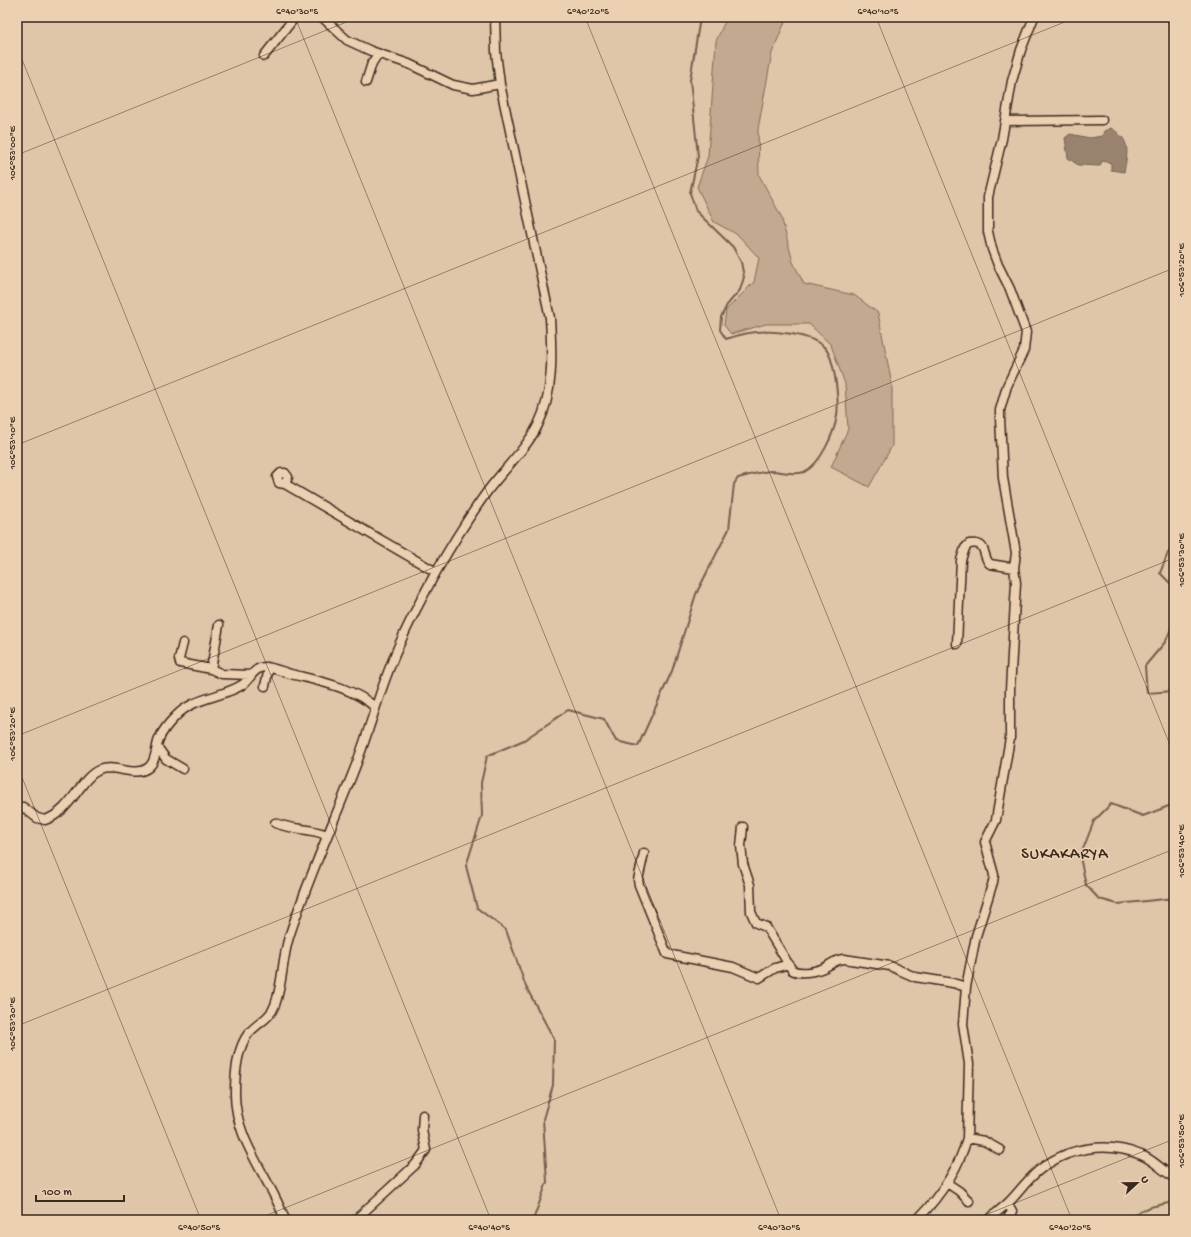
<svg xmlns="http://www.w3.org/2000/svg" width="1191" height="1237" font-family="'Gochi Hand',sans-serif">
	<rect width="100%" height="100%" fill="#e0c6a9"/>
	<filter id="ink" filterUnits="userSpaceOnUse"><feTurbulence type="fractalNoise" baseFrequency=".025" numOctaves="2"/><feDisplacementMap in="SourceGraphic" scale="8" xChannelSelector="R" yChannelSelector="G"/><feConvolveMatrix kernelMatrix="1 2 1 2 8 2 1 2 1" color-interpolation-filters="sRGB"/></filter>
	<g filter="url(#ink)">
		<path fill="#c2a990" stroke="#7e6a57" d="M727,17H787L772,53L758,129L759,175L781,216L793,262L804,284L854,295L878,313L892,385V446L869,487L831,467L848,429L845,384L831,345L809,324H766L731,334L724,325L726,310L754,282L759,258L738,235L714,222L697,187L708,156L716,41Z"/>
		<path fill="#9a836e" stroke="#745f4e" d="M1111,128C1131,140 1128,151 1124,172L1111,170V163L1102,161L1100,166L1078,165L1068,158L1065,138L1070,134L1090,138L1102,136L1104,131Z"/>
		<g fill="none" stroke-linecap="round" stroke-linejoin="round">
			<path stroke="#745f4e" stroke-width="2" d="M1174,548L1168,553L1160,573L1174,587
				M1174,621L1166,641L1145,666L1147,693L1174,691
				M1174,804L1143,816L1111,804L1094,821L1080,857L1086,885L1099,899L1118,904L1174,898
				M533,1220L547,1182L543,1119L553,1085L554,1039L526,987L506,930L477,908L466,866L482,816L481,783L487,756L524,740L568,710L604,719L616,741L638,746L672,671L696,594L729,529L734,484L738,478C749,475 760,472 771,471C782,471 793,476 804,472C821,464 834,433 837,416C839,400 835,359 825,348C812,334 773,330 755,332C746,333 735,336 726,339L720,330L721,317L727,305L740,290L744,277L741,262L733,247L696,211L690,193L698,156L690,80L699,24L703,17
				M1126,1220C1140,1208 1157,1205 1174,1202"/>
			<defs>
				<path id="minor" d="M322,17L347,40L371,51L409,64L453,85L473,89L500,84
					M264,56L295,17
					M366,82L372,63L378,54
					M1005,121L1102,120
					M285,484L288,477L285,473H281L277,477L279,483L285,484L436,572
					M219,625L211,669L222,674L250,675
					M183,643L179,659L180,663L211,669
					M957,644L961,560L965,548L969,544C989,541 981,556 990,564L1014,568
					M265,686L269,668
					M158,748L166,759L183,769
					M17,808L23,807L37,818L45,820C72,811 80,778 99,770C115,763 135,779 149,767C157,760 155,748 159,739C162,732 169,723 175,717C193,697 221,698 242,685C251,679 253,667 266,667C275,668 285,673 295,675C323,682 353,688 375,707
					M275,823C292,830 310,828 327,835
					M743,827L741,846L743,864L750,885L751,912L756,923L766,927L792,970C802,975 820,971 829,965C835,962 837,959 844,959L890,966L915,977L953,983L966,987
					M644,853L638,880L639,885L667,954L733,967L759,978L775,968L789,964
					M967,1138L984,1141L1000,1150
					M947,1183L959,1191L969,1201
					M285,1220C270,1177 234,1140 235,1092C235,1074 237,1049 248,1034C257,1023 270,1019 275,1005C283,983 282,959 289,937C308,878 334,822 356,765C369,731 378,696 392,662C404,631 420,601 436,572C452,544 470,515 489,489C505,468 526,449 538,425C554,393 552,353 550,318L500,84L496,52L495,17
					M355,1220L415,1165L426,1150L422,1130L423,1115
					M917,1220C939,1197 959,1169 967,1138L969,1064L963,1024L966,987L976,936L993,882L994,875L985,842L996,820L1010,738V690L1016,583L1014,568L1016,553L1003,478L1000,418V410L1007,386L1024,350L1026,332L1010,289L998,265L992,249L988,232V197L1002,139L1012,81L1021,50L1034,17
					M989,1220C995,1213 1003,1208 1009,1202C1019,1192 1027,1180 1038,1171C1067,1147 1107,1141 1141,1155C1153,1159 1162,1171 1174,1177
					M1007,1220L1012,1211L1008,1204"/>
			</defs>
			<use href="#minor" stroke="#3b2a1e" stroke-width="11"/>
			<use href="#minor" stroke="#ebd0b2" stroke-width="8"/>
		</g>
	</g>
	<path fill="none" stroke="#3b2a1e" stroke-width="1" stroke-opacity="0.45" d="M295,17L781,1220M585,17L1072,1220M876,17L1174,755M1166,17L1174,37M17,47L491,1220M17,155L359,17M17,445L1077,17M17,736L1174,268M17,765L201,1220M17,1026L1174,558M255,1220L1174,849M973,1220L1174,1139"/>
	<g text-anchor="middle" dominant-baseline="central" stroke-width="3.5" stroke-linejoin="round" paint-order="stroke">
		<g font-size="16" letter-spacing="1" fill="#3b2a1e" stroke="#ebd0b2">
			<text x="1065" y="855">SUKAKARYA</text>
		</g>
	</g>
	<rect width="1191" height="1237" fill="none" stroke="#ebd0b2" stroke-width="44"/>
	<g transform="translate(1137 1183) rotate(68)" stroke="#ebd0b2" stroke-width="3" paint-order="stroke">
	<path d="M0-3L7 15L0 10L-7 15Z" fill="#3b2a1e"/>
	<text y="-6" font-size="11" font-weight="bold" text-anchor="middle" fill="#3b2a1e">U</text>
	</g>
	<path d="M36 1195v6h88v-6" fill="none" stroke="#3b2a1e" stroke-width="2"/>
	<text x="42" y="1195" font-size="12" fill="#3b2a1e" stroke="#ebd0b2" stroke-width="3" paint-order="stroke">100 m</text>
	<rect x="22" y="22" width="1147" height="1193" fill="none" stroke="#3b2a1e" stroke-width="1.5"/>
	<g font-size="10" text-anchor="middle" fill="#3b2a1e">
		<text x="297" y="14">6°40'30"S</text>
		<text x="588" y="14">6°40'20"S</text>
		<text x="878" y="14">6°40'10"S</text>
		<text transform="translate(11 153) rotate(-90)" y="4">106°53'00"E</text>
		<text transform="translate(1180 270) rotate(-90)" y="4">106°53'20"E</text>
		<text transform="translate(11 443) rotate(-90)" y="4">106°53'10"E</text>
		<text transform="translate(1180 560) rotate(-90)" y="4">106°53'30"E</text>
		<text transform="translate(11 734) rotate(-90)" y="4">106°53'20"E</text>
		<text transform="translate(1180 851) rotate(-90)" y="4">106°53'40"E</text>
		<text transform="translate(11 1024) rotate(-90)" y="4">106°53'30"E</text>
		<text transform="translate(1180 1141) rotate(-90)" y="4">106°53'50"E</text>
		<text x="199" y="1230">6°40'50"S</text>
		<text x="489" y="1230">6°40'40"S</text>
		<text x="779" y="1230">6°40'30"S</text>
		<text x="1070" y="1230">6°40'20"S</text>
	</g>
</svg>
